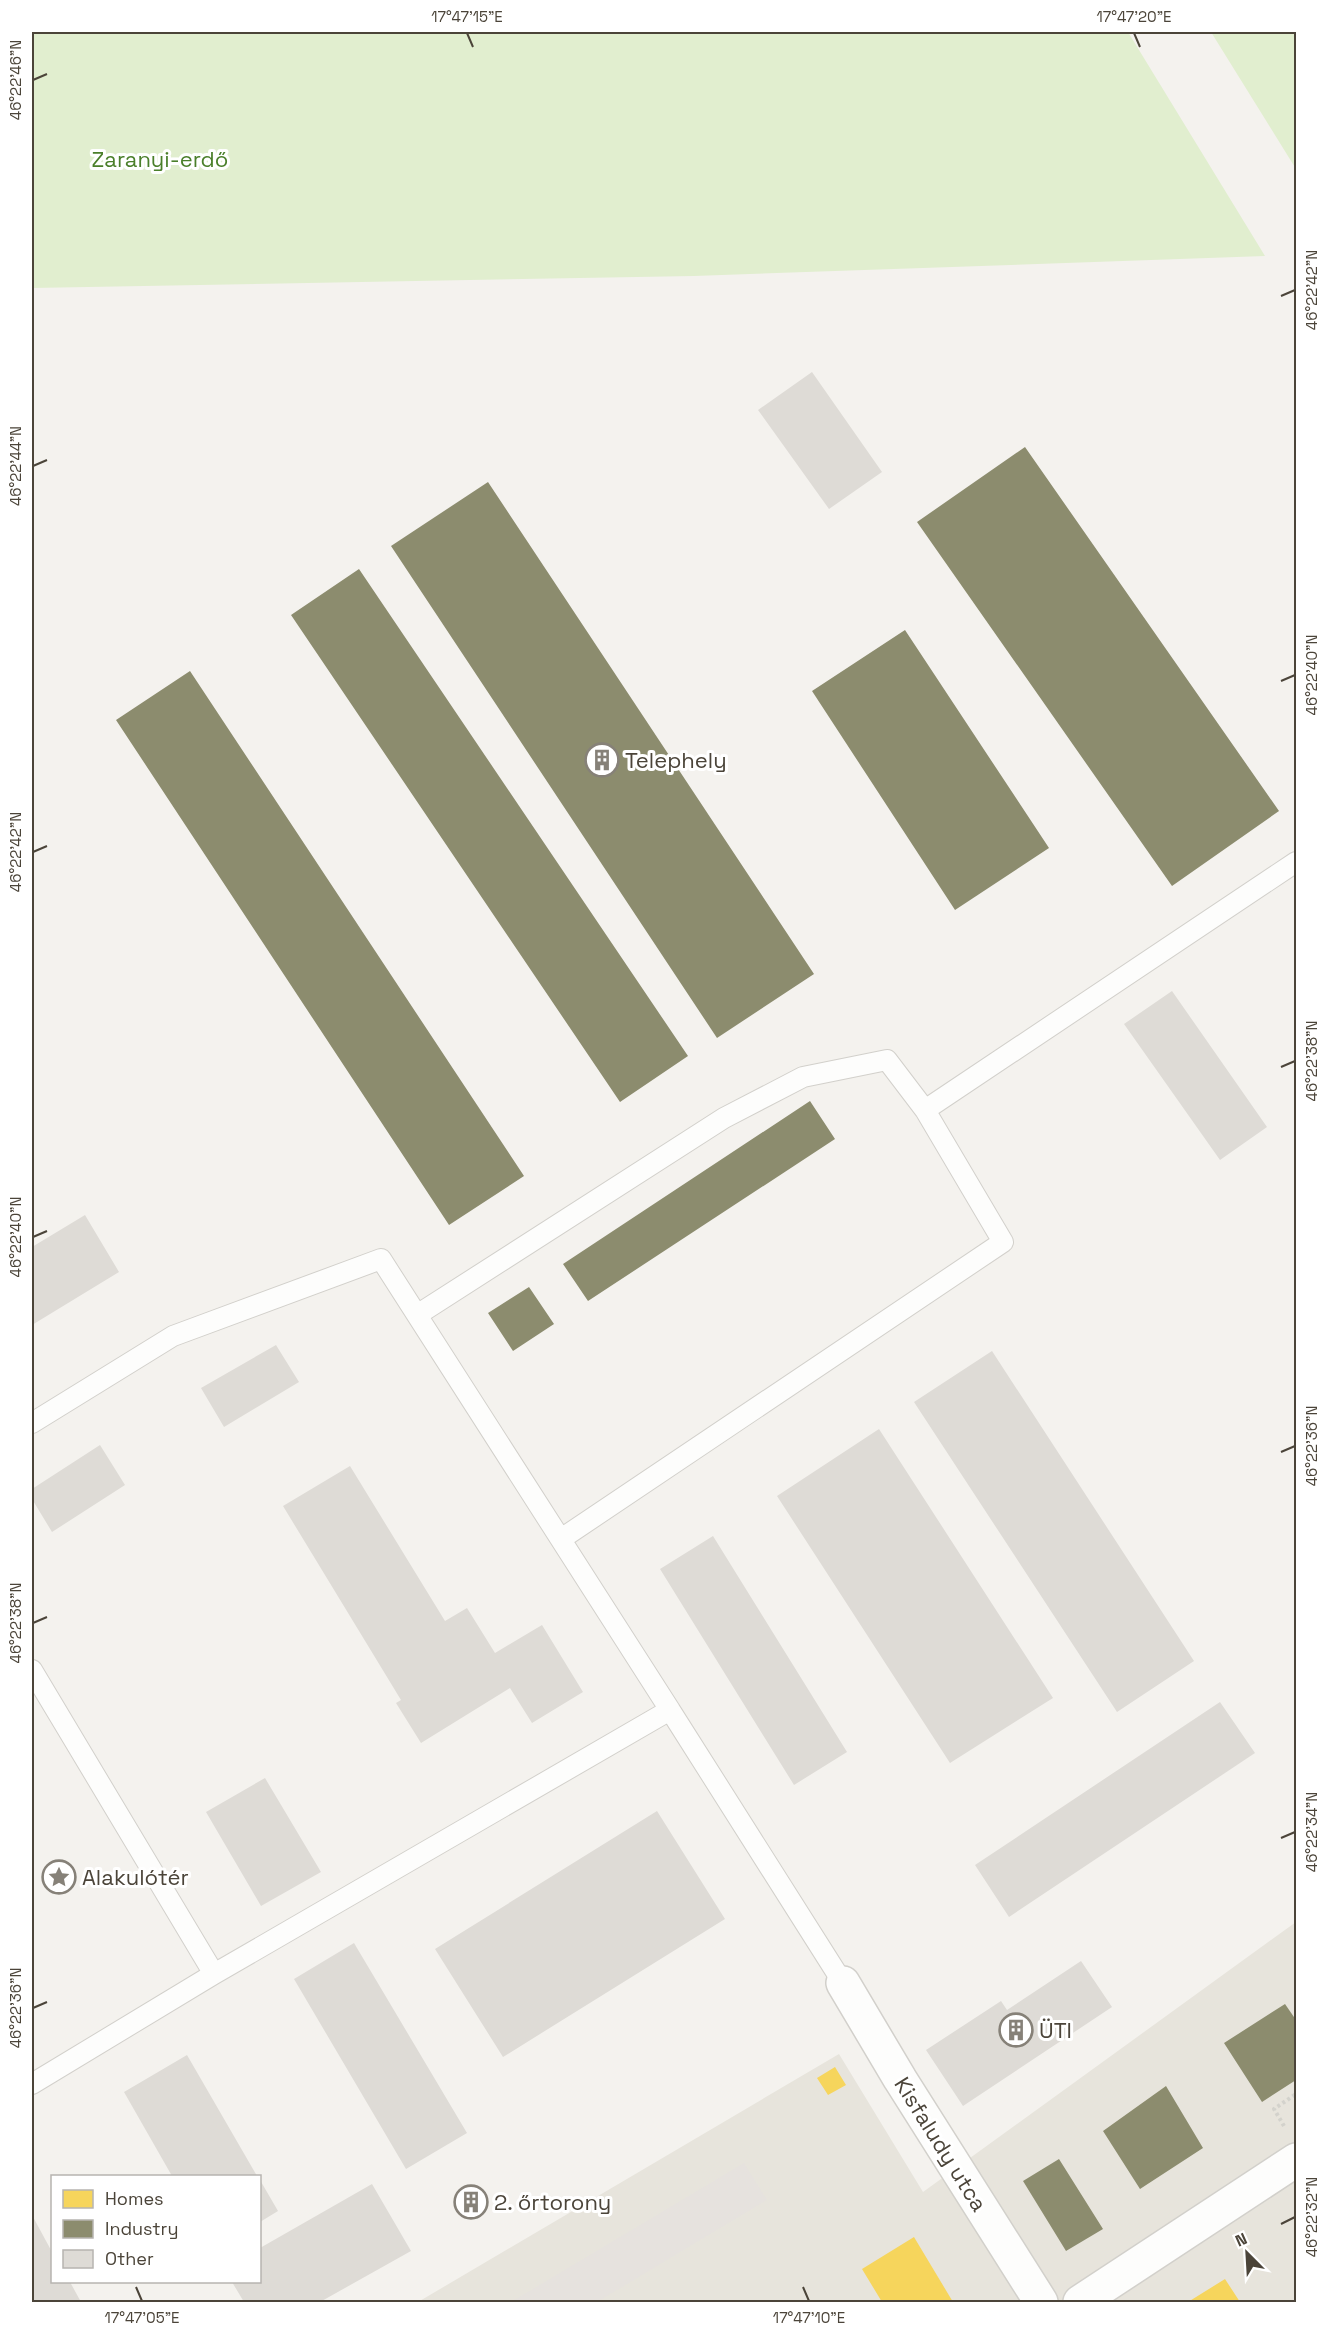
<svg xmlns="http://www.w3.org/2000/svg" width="1328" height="2334" font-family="'Space Grotesk',sans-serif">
	<rect width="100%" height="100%" fill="#f4f2ee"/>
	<path fill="#e7e4dc" d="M1296,1922V2302H418L839,2054L923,2192Z"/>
	<path fill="#e6e2de" d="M744,2163L767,2200L597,2302H511Z"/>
	<path fill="#e1eecf" d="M32,32H1128L1265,256L694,276L32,288Z
		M1211,32H1296V169Z"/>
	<path fill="#f6d55c" d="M835,2067L846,2085L828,2095L817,2078Z
		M914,2237L953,2302H882L862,2269Z
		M1225,2279L1240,2302H1188Z"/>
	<path fill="#8c8c6e" d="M1025,447L1279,811L1172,886L917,522Z
		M488,482L814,974L717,1038L391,546Z
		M359,569L688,1056L620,1102L291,615Z
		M905,630L1049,848L955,910L812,691Z
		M190,671L524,1176L449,1225L116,720Z
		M810,1101L835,1139L588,1301L563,1264Z
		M529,1287L554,1324L513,1351L488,1313Z
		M1285,2004L1296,2020V2080L1262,2102L1224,2043Z
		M1166,2086L1203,2148L1140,2189L1103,2131Z
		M1059,2159L1103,2229L1066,2251L1023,2181Z"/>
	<path fill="#dedbd6" d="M812,372L882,472L829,509L758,410Z
		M1172,991L1267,1127L1220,1160L1124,1024Z
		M85,1215L119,1272L32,1325V1247Z
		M276,1345L299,1382L224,1427L201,1388Z
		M992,1351L1194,1661L1117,1712L914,1402Z
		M879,1429L1053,1698L950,1763L777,1496Z
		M100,1445L125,1485L52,1532L32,1499V1489Z
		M350,1466L445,1621L467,1608L495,1653L542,1625L583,1692L532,1723L510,1688L421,1743L396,1703L401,1700L283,1506Z
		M713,1536L847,1752L794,1785L660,1569Z
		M1220,1702L1255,1753L1009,1917L975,1865Z
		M265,1778L321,1872L261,1906L206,1812Z
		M657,1811L725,1919L503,2057L435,1949Z
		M354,1943L467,2133L406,2169L294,1979Z
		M1081,1961L1112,2007L963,2106L926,2050L1001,2001L1007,2010Z
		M187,2055L257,2176H172L124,2092Z
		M260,2180L278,2211L260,2222Z
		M372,2184L411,2251L320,2302H244L232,2282H260V2248Z
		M475,2189L484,2205L467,2215L458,2199Z
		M32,2215L52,2252V2282H70L81,2302H32Z"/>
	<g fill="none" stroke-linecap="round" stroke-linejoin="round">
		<defs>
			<path id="lane" d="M417,1315L724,1118L803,1077L887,1060L925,1110L1296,862
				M32,1423L173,1336L381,1259L670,1710
				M561,1539L1003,1242L925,1110
				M32,1670L214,1974
				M32,2084L214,1974L670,1710L843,1983"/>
			<path id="street" d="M843,1983L900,2079L1041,2302
				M1080,2302L1296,2160"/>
		</defs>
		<use href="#lane" stroke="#d2d0cb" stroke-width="22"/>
		<use href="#street" stroke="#d2d0cb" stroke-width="36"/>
		<path stroke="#d3d2cc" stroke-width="4" stroke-dasharray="3 3" stroke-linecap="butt" d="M1284,2126L1274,2109L1296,2094"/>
		<use href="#lane" stroke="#fdfdfc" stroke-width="20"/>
		<use href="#street" stroke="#fdfdfc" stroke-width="33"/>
	</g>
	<path fill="none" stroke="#4b4439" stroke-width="2" d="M467,33L473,47M1134,33L1140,47M33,80L47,74M1281,296L1295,290M33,466L47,460M1281,681L1295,675M33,852L47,846M1281,1067L1295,1061M33,1237L47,1231M1281,1452L1295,1446M33,1623L47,1617M1281,1838L1295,1832M33,2008L47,2002M1281,2224L1295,2217M136,2287L142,2301M803,2287L809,2301"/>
	<defs>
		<symbol id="building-ring" viewBox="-11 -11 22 22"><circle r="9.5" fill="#fff" stroke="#868178" stroke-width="1.5"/><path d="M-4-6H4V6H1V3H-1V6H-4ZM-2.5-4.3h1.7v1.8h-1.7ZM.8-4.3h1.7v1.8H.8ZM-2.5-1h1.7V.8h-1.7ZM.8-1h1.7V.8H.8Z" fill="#868178"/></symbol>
		<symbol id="sight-ring" viewBox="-11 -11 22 22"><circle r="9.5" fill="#fff" stroke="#868178" stroke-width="1.5"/><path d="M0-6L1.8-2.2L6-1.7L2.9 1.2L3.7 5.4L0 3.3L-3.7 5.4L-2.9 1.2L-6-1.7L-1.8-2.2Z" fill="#868178"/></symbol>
	</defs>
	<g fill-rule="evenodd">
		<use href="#building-ring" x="583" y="741" width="38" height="38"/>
		<use href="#sight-ring" x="40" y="1858" width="38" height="38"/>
		<use href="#building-ring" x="997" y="2011" width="38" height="38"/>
		<use href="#building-ring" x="452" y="2183" width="38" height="38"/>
	</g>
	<g text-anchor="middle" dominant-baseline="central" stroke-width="6" stroke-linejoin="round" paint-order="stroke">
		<g font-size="22" fill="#4a7f2a" stroke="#fff">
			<text x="160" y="159">Zaranyi-erdő</text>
		</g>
		<g font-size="22" fill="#4b4439" stroke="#fff" text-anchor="start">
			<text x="625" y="760">Telephely</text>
			<text x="82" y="1877">Alakulótér</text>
			<text x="1039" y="2030">ÜTI</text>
			<text x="494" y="2202">2. őrtorony</text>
		</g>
		<g font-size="22" fill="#4b4439" stroke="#fff">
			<text transform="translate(941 2144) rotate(58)">Kisfaludy utca</text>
		</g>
	</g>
	<rect width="1328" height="2334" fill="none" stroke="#ffffff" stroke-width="66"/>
	<rect x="51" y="2175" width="210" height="108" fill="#ffffff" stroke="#b7b4b0" stroke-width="1.5"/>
	<rect x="63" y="2190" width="30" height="18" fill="#f6d55c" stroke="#b7b4b0" stroke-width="1.5"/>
	<text x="105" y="2205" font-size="18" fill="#4b4439">Homes</text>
	<rect x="63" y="2220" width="30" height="18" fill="#8c8c6e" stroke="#b7b4b0" stroke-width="1.5"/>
	<text x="105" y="2235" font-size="18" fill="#4b4439">Industry</text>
	<rect x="63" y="2250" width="30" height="18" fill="#dedbd6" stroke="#b7b4b0" stroke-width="1.5"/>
	<text x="105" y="2265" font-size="18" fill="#4b4439">Other</text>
	<g transform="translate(1247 2253) rotate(336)" stroke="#ffffff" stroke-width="4.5" paint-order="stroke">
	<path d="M0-4.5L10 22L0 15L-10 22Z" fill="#4b4439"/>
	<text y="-9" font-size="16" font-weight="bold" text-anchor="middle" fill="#4b4439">N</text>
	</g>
	<rect x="33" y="33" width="1262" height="2268" fill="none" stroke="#4b4439" stroke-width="2"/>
	<g font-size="15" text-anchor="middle" fill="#4b4439">
		<text x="467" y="22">17°47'15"E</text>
		<text x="1134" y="22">17°47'20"E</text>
		<text transform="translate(16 80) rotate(-90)" y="5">46°22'46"N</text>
		<text transform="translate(1312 290) rotate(-90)" y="5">46°22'42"N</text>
		<text transform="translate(16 466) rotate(-90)" y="5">46°22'44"N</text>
		<text transform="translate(1312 675) rotate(-90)" y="5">46°22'40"N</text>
		<text transform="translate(16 852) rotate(-90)" y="5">46°22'42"N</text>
		<text transform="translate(1312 1061) rotate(-90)" y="5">46°22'38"N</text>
		<text transform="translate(16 1237) rotate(-90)" y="5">46°22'40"N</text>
		<text transform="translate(1312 1446) rotate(-90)" y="5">46°22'36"N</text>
		<text transform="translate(16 1623) rotate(-90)" y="5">46°22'38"N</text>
		<text transform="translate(1312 1832) rotate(-90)" y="5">46°22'34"N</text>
		<text transform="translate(16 2008) rotate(-90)" y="5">46°22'36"N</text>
		<text transform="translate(1312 2217) rotate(-90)" y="5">46°22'32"N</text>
		<text x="142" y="2323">17°47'05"E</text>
		<text x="809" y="2323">17°47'10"E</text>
	</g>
</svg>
